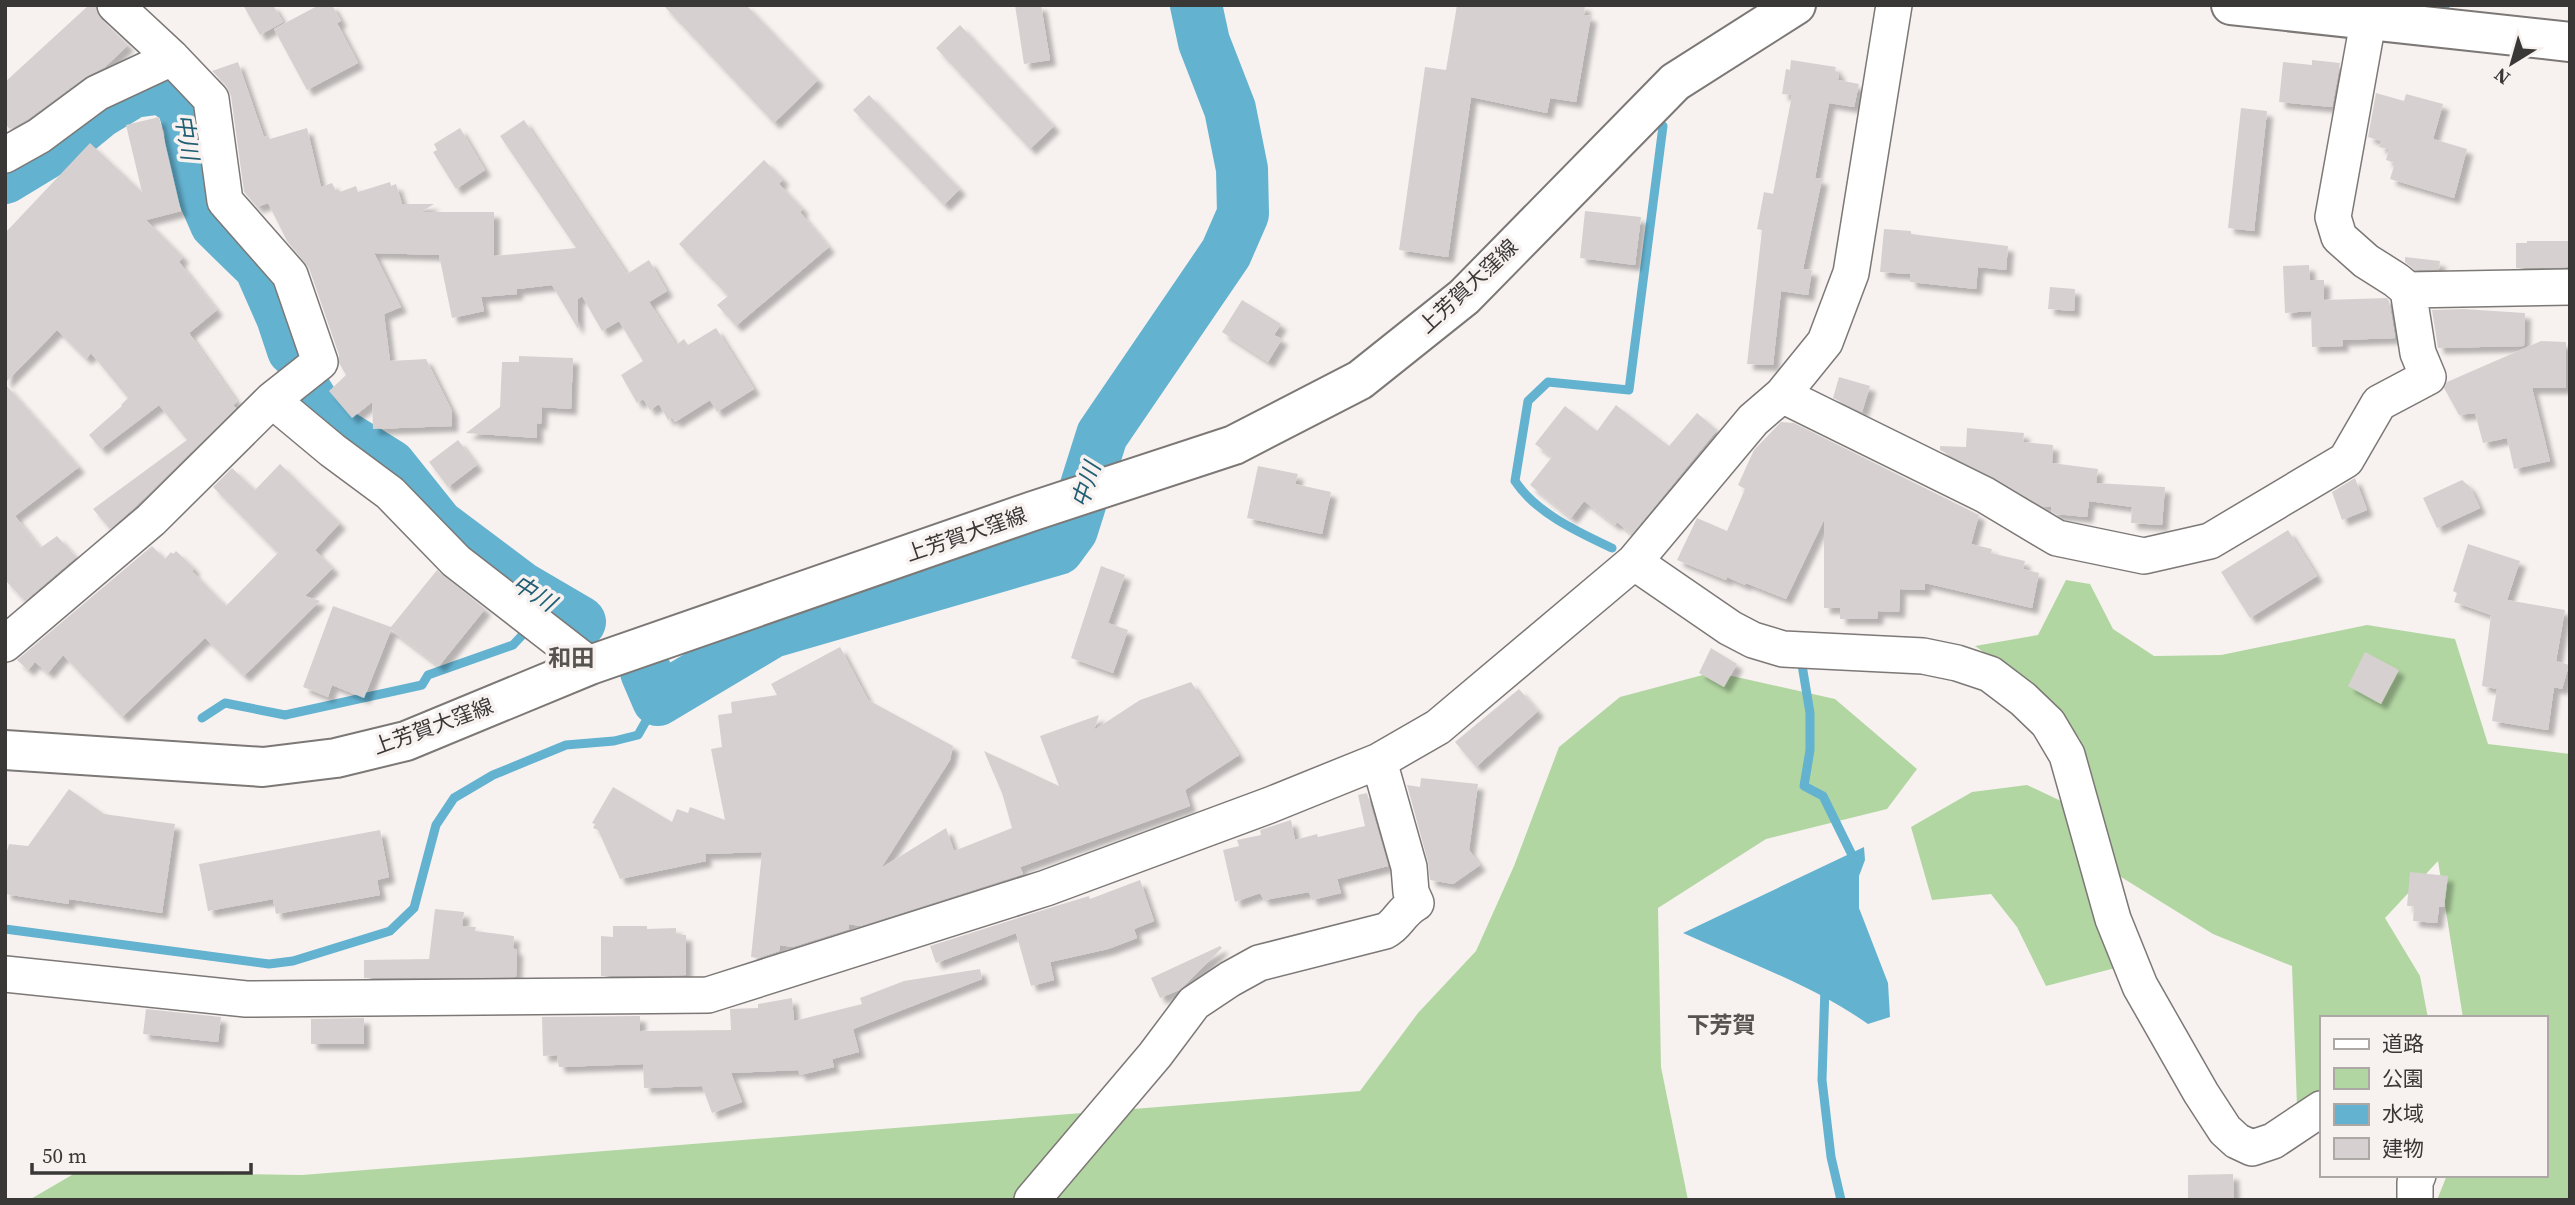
<svg xmlns="http://www.w3.org/2000/svg" width="2575" height="1205" font-family="'Source Serif 4','Noto Sans JP',serif">
	<defs>
		<filter id="shadow"><feDropShadow dx="6" dy="6" stdDeviation="2" flood-color="#0004"/></filter>
	</defs>
	<rect width="100%" height="100%" fill="#f7f2f0"/>
	<path fill="#b2d6a2" d="M2066,580L2090,584L2113,629L2154,656L2221,655L2367,625L2455,639L2488,744L2570,754V1200H2437L2447,1175H2545V1018H2463L2438,861L2385,918L2420,976L2428,1018H2321V1090L2297,1106L2292,966L2213,934L2113,872L2082,769L2080,739L2044,695L1975,646L2038,635Z
		M1714,672L1835,699L1917,769L1887,809L1766,839L1658,908L1661,1067L1688,1200H29L77,1172L302,1175L1360,1091L1418,1013L1476,951L1514,866L1559,747L1620,697Z
		M2027,785L2061,801L2119,967L2046,986L2017,927L1991,894L1932,900L1911,827L1972,792Z"/>
	<path fill="#63b2d0" d="M1864,847L1865,860L1859,876V908L1888,983L1890,1017L1868,1024C1811,984 1746,962 1683,933Z"/>
	<g fill="none" stroke-linecap="round" stroke-linejoin="round">
		<path stroke="#63b2d0" stroke-width="9" d="M2412,5L2445,9
			M1612,548C1578,532 1536,513 1515,481L1528,401L1548,382L1629,390L1663,126
			M543,613L551,605
			M1801,659L1810,713V750L1804,786L1823,796L1854,859
			M202,718L225,703L285,715L422,685L428,675L513,645L528,629
			M5,929L269,964L293,961L390,931L414,908L436,825L454,798L493,775L566,745L614,741L638,735L658,700
			M1825,987L1822,1080L1831,1157L1841,1200"/>
		<path stroke="#63b2d0" stroke-width="52" d="M5,178L61,144L100,112L133,92L163,88L182,103L190,128L192,169L216,224L260,267L282,317L293,350
			M307,393L327,426L390,465L438,525L522,588L580,622
			M646,672L658,700L772,632L1058,549L1072,530L1102,435L1226,253L1243,214L1242,169L1230,109L1204,42L1196,5"/>
	</g>
	<path fill="#d6d1d0" filter="url(#shadow)" d="M89,5H95L101,19L128,45L105,67L85,77L28,119L10,129L5,124V82Z
		M243,5H273L283,22L260,35Z
		M319,5H332L341,21L337,23L358,63L307,90L274,29Z
		M663,5H746L818,80L774,123Z
		M1015,5H1041L1050,60L1024,64Z
		M1457,5H1585L1584,15L1591,16L1576,102L1550,98L1547,113L1471,97L1448,257L1399,250L1425,67L1446,70Z
		M960,25L1054,126L1030,149L936,48Z
		M1791,60L1836,67L1835,71L1839,72L1838,80L1859,84L1854,107L1829,103L1815,178L1822,179L1803,269L1812,270L1808,295L1781,291L1773,365L1747,364L1762,230L1757,229L1764,192L1773,194L1792,95L1782,94L1786,69L1790,70Z
		M2312,60L2340,63L2332,107L2279,102L2283,62L2312,65Z
		M238,62L264,137L268,136L270,139L307,128L321,187L332,183L337,193L356,186L358,192L390,182L391,186L396,184L402,204H434L421,212H494V256L576,248L500,136L524,120L627,274L649,260L667,291L649,302L676,345L684,339L688,345L716,328L754,389L717,412L710,400L675,422L672,417L668,420L659,404L650,410L643,399L637,403L621,375L643,361L619,321L602,331L582,296L578,299V329L552,285L517,289V294L481,297L484,311L452,318L439,255L374,253L401,307L384,314L390,361L426,359L452,411V426L373,429L372,402L352,418L329,391L346,375L339,363V355L309,268L287,241L268,203L257,207L244,192L231,96L226,85L212,71Z
		M2376,93L2404,101L2406,94L2443,104L2433,139L2467,149L2454,198L2390,179L2395,163L2386,160L2389,149L2379,147L2381,141L2368,137Z
		M869,95L960,189L944,205L853,110Z
		M2241,108L2267,111L2254,231L2228,228Z
		M159,117L181,211L146,220L183,257L179,262L217,310L189,333L237,402L233,405L236,408L137,505L110,529L93,509L187,440L159,405L101,449L89,435L122,406L121,405L128,398L91,353L86,359L57,330L5,383V233L90,143L142,192L126,125Z
		M460,128L485,170L456,189L433,152L437,150L434,144Z
		M764,160L783,179L779,184L803,209L800,212L829,247L736,326L717,305L728,296L679,244Z
		M1585,211L1641,217L1635,265L1580,258Z
		M1884,229L1911,231V234L2008,246L2006,270L1978,267L1976,289L1910,282V274L1880,272Z
		M2527,241H2569L2568,267L2516,268V243H2527Z
		M2405,257L2440,261L2439,269L2415,270L2405,262Z
		M2309,265L2310,280H2324V300L2387,298L2389,301L2395,338L2342,340L2343,346L2312,347L2311,311L2285,313L2283,266Z
		M2050,287L2075,289L2074,311L2048,309Z
		M1242,300L1281,324L1274,335L1282,339L1268,362L1222,332Z
		M2463,309L2525,313L2524,346L2438,348L2432,310Z
		M2541,341L2566,342V388H2532L2550,461L2514,469L2507,438L2483,443L2475,413L2459,415L2444,388L2447,382Z
		M519,356L573,358L571,409L542,407L541,424L537,423V438L466,433L500,407L502,362H519Z
		M1839,377L1870,386L1862,412L1833,398Z
		M5,384L79,467L15,516L40,548L57,536L76,557L25,601L5,580Z
		M1616,405L1669,446L1697,413L1717,430L1632,534L1617,522L1615,525L1584,501L1571,518L1530,485L1552,457L1535,444L1565,406L1597,431Z
		M1781,422L1794,423L1979,515L1971,544L1992,549L1991,553L2025,561L2023,569L2039,573L2032,608L1925,583V590L1900,589L1899,612L1878,611L1877,619H1840V608H1824V520L1786,599L1746,583L1745,585L1727,577L1726,580L1677,560L1697,518L1727,531L1745,489L1738,485L1754,450Z
		M1967,428L2024,433L2023,442L2053,445L2052,463L2098,469L2096,483L2165,487L2162,525L2131,523L2132,507L2089,501L2087,517L2055,514L2051,511V507H2044L1995,478L1940,450V446L1966,447Z
		M458,440L477,465L448,487L429,462Z
		M280,464L340,523L315,550L333,568L305,596L320,601L244,676L205,638L122,717L63,655L48,673L35,662L28,670L17,660L152,546L165,559L171,552L173,554L176,551L194,568L192,571L226,606L278,553L213,487L232,468L255,490Z
		M1258,466L1298,474L1295,484L1331,492L1322,534L1247,518Z
		M2355,478L2367,510L2342,520L2332,492Z
		M2462,480L2470,487L2480,508L2437,528L2423,498Z
		M2288,530L2317,576L2250,618L2221,572Z
		M2468,544L2520,561L2507,600L2565,610L2556,661L2569,665L2562,689L2554,687L2548,730L2492,721L2497,689L2482,686L2491,615L2454,602L2457,593L2453,591Z
		M1101,566L1125,575L1108,623L1128,630L1113,673L1071,658Z
		M437,570L485,609L439,666L391,630L364,698L332,685L328,697L303,687L333,606L391,627Z
		M840,647L868,700L953,746L950,760L881,868L946,828L954,851L1012,828L1002,793L984,751L1059,786L1040,736L1099,715L1094,730L1140,700L1191,682L1239,755L1185,790L1190,806L1020,867L1023,874L860,926L849,924V929L792,947L780,945L779,951L758,958L751,957L762,852L705,854L706,861L620,879L598,830L593,828L595,824L592,823L613,787L672,822L677,809L688,813L690,807L725,820L711,749L722,747L718,715L732,713L731,702L777,695L771,684Z
		M1711,648L1737,664L1724,687L1699,673Z
		M2365,652L2399,670L2381,704L2348,686Z
		M1519,689L1538,711L1476,767L1455,742Z
		M1421,778L1478,784L1469,850L1480,865L1453,884L1430,880L1428,862L1407,785L1420,787Z
		M69,789L104,814L175,824L162,913L69,899V904L5,894V858L9,844L28,846Z
		M1367,793L1388,866L1337,879L1341,893L1312,900L1309,892L1264,900L1260,893L1235,902L1223,850L1239,846L1237,840L1261,835L1260,830L1291,820L1295,840L1317,834L1318,837L1365,826L1358,795Z
		M380,830L389,877L377,880L380,895L276,914L273,899L208,911L199,864Z
		M2410,872L2448,876L2444,907H2439L2437,923L2413,921L2414,906H2407Z
		M1140,880L1154,921L1134,929L1137,938L1108,949L1050,962L1054,980L1031,986L1016,933L936,963L930,946L1056,906L1089,896L1090,899Z
		M435,909L464,912L462,926L476,927L475,931L514,936L513,948L517,950L516,977L364,978V960L429,959Z
		M613,926H647V929L676,928V935H686V975L601,976V936L613,937Z
		M1220,946L1222,948L1187,983L1179,990L1160,998L1151,978Z
		M980,969L982,979L853,1029L859,1052L832,1059L834,1067L800,1075L798,1070L731,1073L742,1102L712,1113L702,1086L644,1088L643,1064L559,1067L557,1055L543,1056L542,1017L640,1016V1031L731,1030L730,1009L758,1008V1004L792,998L794,1021L862,1004L860,998L904,981Z
		M146,1009L221,1017L218,1042L143,1034Z
		M364,1018V1044H311V1019Z
		M2233,1174L2234,1200H2188V1175Z"/>
	<g fill="none" stroke-linecap="round" stroke-linejoin="round">
		<defs>
			<path id="minor" d="M5,155L39,136L97,93L172,58
				M2408,290L2570,287
				M1782,395L1985,495L2057,538L2144,556L2210,541L2346,460L2379,403L2428,377L2418,353L2408,290L2396,280L2366,261L2339,237L2333,217L2371,5
				M272,400L332,450L390,493L456,561L590,665
				M1634,562L1730,628L1753,640L1783,649L1923,656L1957,663L1990,674L2023,699L2048,723L2067,755L2113,919L2140,986L2201,1093L2225,1130L2237,1141L2252,1148L2273,1141L2321,1109
				M5,644L151,520L272,400L320,362L290,275L225,201L211,99L172,58L115,5
				M5,974L246,999L708,995L1046,888L1270,805L1379,761L1438,727L1634,562L1753,420L1782,395L1825,342L1851,273L1894,5
				M1032,1200L1155,1055L1194,1003L1230,979L1259,963L1385,931C1398,925 1400,912 1416,903L1411,892L1409,867L1379,761
				M2415,1200V1182L2418,1175"/>
			<path id="secondary" d="M2231,5L2570,42
				M5,750L263,767L336,758L406,741L590,665L1033,511L1234,445L1360,380L1464,297L1675,82L1796,5"/>
		</defs>
		<use href="#minor" stroke="#7c7876" stroke-width="38"/>
		<use href="#secondary" stroke="#7c7876" stroke-width="42"/>
		<use href="#minor" stroke="#fff" stroke-width="35"/>
		<use href="#secondary" stroke="#fff" stroke-width="38"/>
	</g>
	<g text-anchor="middle" dominant-baseline="central" stroke-width="7" stroke-linejoin="round" paint-order="stroke">
		<g font-size="21" fill="#3a3837" stroke="#f7f2f0">
			<text transform="translate(1468 286) rotate(-43)">上芳賀大窪線</text>
			<text transform="translate(966 534) rotate(-19)">上芳賀大窪線</text>
			<text transform="translate(433 726) rotate(-20)">上芳賀大窪線</text>
		</g>
		<g font-size="23" font-style="italic" fill="#205e74" stroke="#f7f2f0">
			<text transform="translate(187 137) rotate(81)">中川</text>
			<text transform="translate(1086 485) rotate(-72)">中川</text>
			<text transform="translate(534 593) rotate(32)">中川</text>
		</g>
		<g font-size="23" font-weight="bold" fill="#575351" stroke="#f7f2f0">
			<text x="571" y="658">和田</text>
			<text x="1721" y="1025">下芳賀</text>
		</g>
	</g>
	<rect width="2575" height="1205" fill="none" stroke="#3a3837" stroke-width="14"/>
	<rect x="2320" y="1016" width="228" height="161" fill="#f7f2f0" stroke="#aba8a6" stroke-width="2"/>
	<rect x="2334" y="1039" width="35" height="10" fill="#ffffff" stroke="#aba8a6" stroke-width="2"/>
	<text x="2382" y="1051" font-size="21" fill="#3a3837">道路</text>
	<rect x="2334" y="1068" width="35" height="21" fill="#b2d6a2" stroke="#aba8a6" stroke-width="2"/>
	<text x="2382" y="1086" font-size="21" fill="#3a3837">公園</text>
	<rect x="2334" y="1104" width="35" height="21" fill="#63b2d0" stroke="#aba8a6" stroke-width="2"/>
	<text x="2382" y="1121" font-size="21" fill="#3a3837">水域</text>
	<rect x="2334" y="1138" width="35" height="21" fill="#d6d1d0" stroke="#aba8a6" stroke-width="2"/>
	<text x="2382" y="1156" font-size="21" fill="#3a3837">建物</text>
	<g transform="translate(2512 63) rotate(217)" stroke="#f7f2f0" stroke-width="5" paint-order="stroke">
	<path d="M0-5L12 26L0 18L-12 26Z" fill="#3a3837"/>
	<text y="-10" font-size="19" font-weight="bold" text-anchor="middle" fill="#3a3837">N</text>
	</g>
	<path d="M32 1163v10h219v-10" fill="none" stroke="#3a3837" stroke-width="3.5"/>
	<text x="42" y="1163" font-size="21" fill="#3a3837" stroke="#f7f2f0" stroke-width="5" paint-order="stroke">50 m</text>
</svg>
